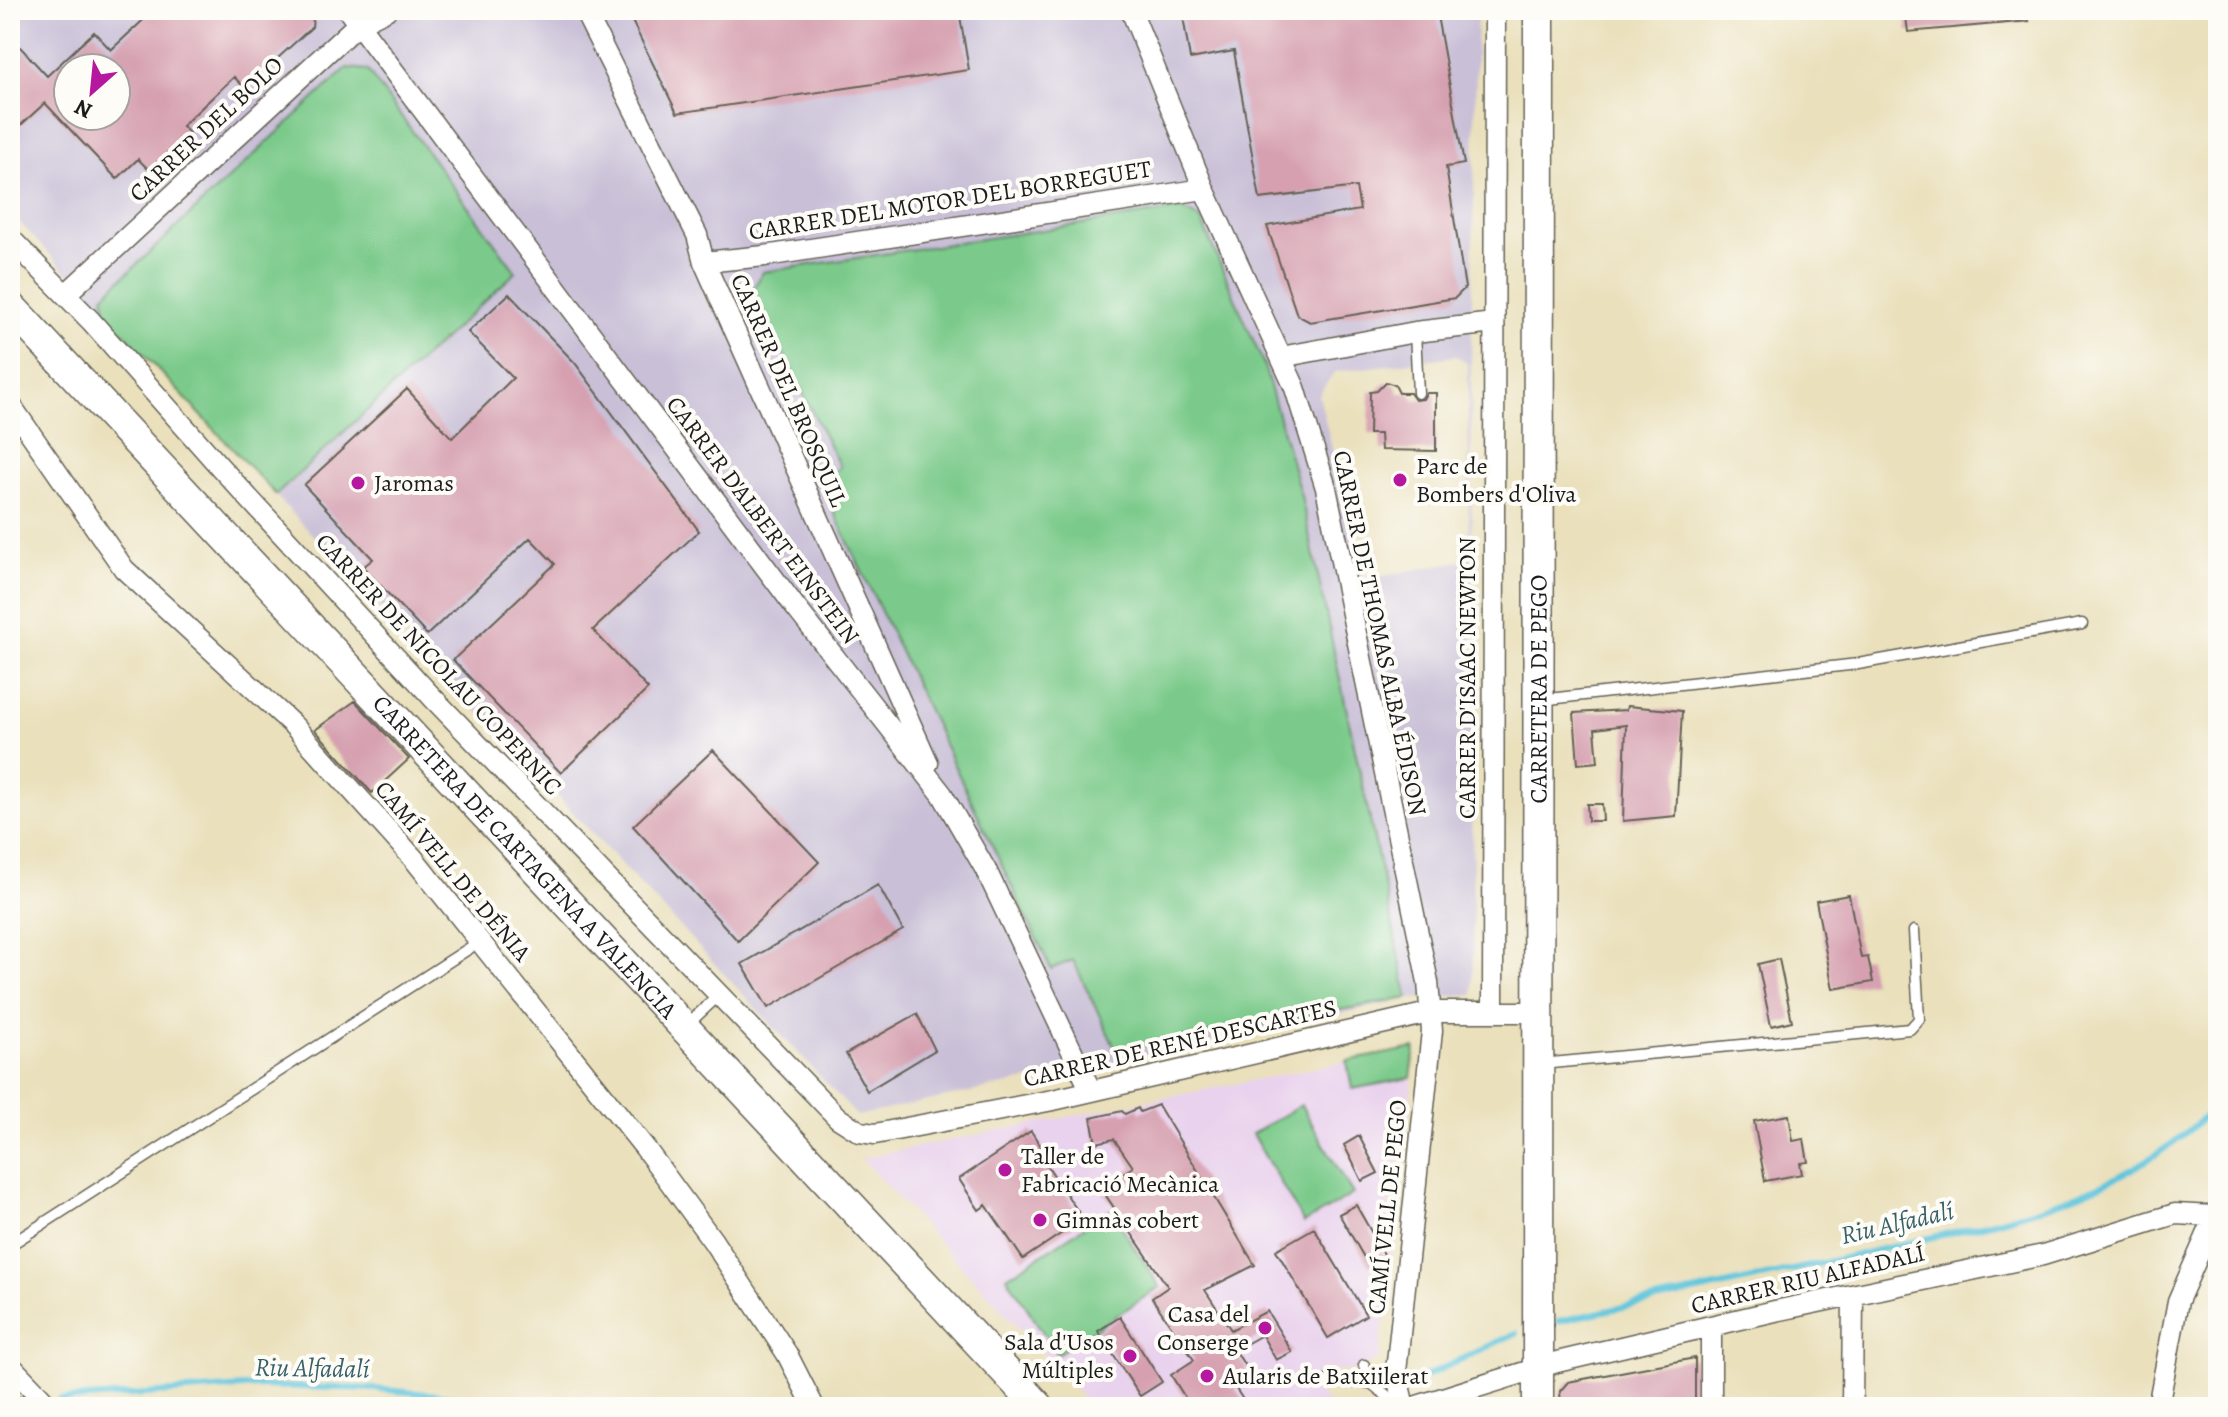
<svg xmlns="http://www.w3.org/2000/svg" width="2228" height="1417" font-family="Alegreya,serif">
	<rect width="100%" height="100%" fill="#fdfcf7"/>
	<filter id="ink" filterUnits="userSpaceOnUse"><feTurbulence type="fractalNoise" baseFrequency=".0125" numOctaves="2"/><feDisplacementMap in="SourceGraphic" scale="16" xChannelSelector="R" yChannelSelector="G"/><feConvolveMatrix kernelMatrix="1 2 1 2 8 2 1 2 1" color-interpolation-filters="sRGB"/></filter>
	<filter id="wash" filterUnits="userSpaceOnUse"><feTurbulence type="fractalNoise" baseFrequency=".006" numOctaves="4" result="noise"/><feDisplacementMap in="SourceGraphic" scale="32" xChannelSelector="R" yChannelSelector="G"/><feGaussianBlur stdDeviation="1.8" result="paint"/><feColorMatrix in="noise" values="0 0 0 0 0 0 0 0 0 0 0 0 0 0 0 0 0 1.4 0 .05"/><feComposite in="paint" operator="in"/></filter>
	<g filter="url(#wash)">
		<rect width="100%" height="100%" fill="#eae0bc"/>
		<path fill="#e9d2ed" d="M1415,1048L1402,1192H1390L1389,1209L1397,1210L1379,1359L1351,1371L1320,1368L1318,1392L1332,1407H1092L861,1158Z"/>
		<path fill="#c9bfd7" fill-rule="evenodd" d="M10,10H1477L1471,363L1473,994L1410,999L857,1116L10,212ZM68,68H116V116H68ZM1456,356L1468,364L1469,559L1364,580L1319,395L1334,372Z"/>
		<path fill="#7bca8b" stroke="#4c7354" stroke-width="2" d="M347,68L367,70L516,272L276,495L106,314L104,295Z
			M1182,209L1201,220L1264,365L1301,496L1408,998L1116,1050L1073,960L1051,969L820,483L840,467L752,291L763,272Z
			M1415,1048L1411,1078L1352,1089L1347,1061Z
			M1301,1105L1353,1194L1304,1223L1252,1134Z
			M1110,1210L1160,1287L1057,1354L1007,1277Z"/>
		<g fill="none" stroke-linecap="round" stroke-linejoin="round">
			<path stroke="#5fc5dc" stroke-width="6" d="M1558,1321C1665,1298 1772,1276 1878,1250C2002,1220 2126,1200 2218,1103
				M1414,1382L1516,1333
				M60,1400L257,1386L377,1389L563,1407"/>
		</g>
		<g id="blocks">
			<path fill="#d6a0b0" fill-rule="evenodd" d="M154,10H314L312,27L245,88L234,77L182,126L189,133L149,170L138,159L117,179L45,103L10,135V36L47,76L94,32L111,50ZM68,68H116V116H68Z
				M679,10H959L969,70L677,113L630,17Z
				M1182,10H1436L1464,164L1446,167L1465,288L1455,298L1310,322L1297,315L1267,226L1360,210L1356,187L1260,199L1234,51L1190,59Z
				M1905,10H2028L2029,21L1908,32Z
				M509,294L575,363L699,531L593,630L648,689L561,773L453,660L555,564L530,538L427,635L363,567L373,559L304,485L407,389L452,438L513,378L468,332Z
				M1386,382L1395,385L1399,393H1410L1415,400L1423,399L1426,393H1436V451L1381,450L1380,434H1369L1370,392L1377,391Z
				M355,701L409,759L372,793L315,730Z
				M1627,706L1682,711L1676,816L1623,821L1626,725L1595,729L1598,762L1578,764L1574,713L1626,710Z
				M713,750L819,862L738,941L633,826Z
				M1587,804H1602L1603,821H1588Z
				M878,885L903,930L768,1008L742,964Z
				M1849,895L1861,958L1868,957L1873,982L1833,989L1816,901Z
				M1779,959L1792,1021L1771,1026L1758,964Z
				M917,1014L935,1050L867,1091L846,1054Z
				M1158,1105L1255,1265L1205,1290L1231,1330L1267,1311L1292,1352L1276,1360L1262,1335L1235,1350L1247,1369L1230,1380L1248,1407H1191L1171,1375L1194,1360L1152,1298L1168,1287L1100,1187L1133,1167L1114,1139L1096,1143L1091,1118L1122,1111L1125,1114L1138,1108L1140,1112Z
				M1789,1115L1793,1141L1804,1139L1808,1162L1800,1163L1802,1174L1765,1181L1754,1121Z
				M1031,1131L1051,1162L1047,1165L1083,1219L1023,1259L986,1205L979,1210L959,1179Z
				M1359,1136L1378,1173L1362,1181L1344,1145Z
				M1356,1205L1385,1256L1369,1266L1339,1214Z
				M1314,1228L1366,1315L1328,1338L1276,1250Z
				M1120,1317L1162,1382L1140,1396L1098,1331Z
				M1695,1358V1407H1561L1560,1391L1568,1382Z"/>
		</g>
	</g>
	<g filter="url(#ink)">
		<use href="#blocks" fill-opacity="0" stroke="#646154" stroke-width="2"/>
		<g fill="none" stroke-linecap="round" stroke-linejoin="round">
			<defs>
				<path id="service" d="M1415,332L1418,393
					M1540,700L1858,664L2082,624
					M687,1025L720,994
					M1541,1064L1910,1029L1919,1019L1914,931
					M10,1245L479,942
					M1364,1365L1371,1383
					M1319,1381L1371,1383L1401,1407
					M10,1404L39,1398"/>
				<path id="minor" d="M348,10L796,608L942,794L987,872L1090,1089
					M584,10L697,235L704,262L928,763
					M1131,10L1204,189L1295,388L1326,488L1428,982L1432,1031L1396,1372L1404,1407
					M10,238L91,321L220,467L433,698L838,1118L860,1132L875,1134L1053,1100L1433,1012H1539
					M704,262L765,256L1204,189
					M66,294L358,24L386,10
					M1281,357L1415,332L1494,323
					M10,404L124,569L293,725L414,859L645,1148L713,1241L787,1354L814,1407
					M1493,1010L1495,10
					M10,1365L50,1407
					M1414,1407L1557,1362L1775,1311L2043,1255L2175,1214L2215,1216
					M1711,1407V1327
					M1852,1407L1853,1296
					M2158,1407L2178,1301L2218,1210"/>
				<g id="secondary">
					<path id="s1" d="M10,306L1039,1407"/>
					<path id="s2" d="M1538,1407L1539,10"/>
				</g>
			</defs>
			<use href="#service" stroke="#646154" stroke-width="13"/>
			<use href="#minor" stroke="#646154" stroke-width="23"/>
			<use href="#secondary" stroke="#646154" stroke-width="33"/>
			<use href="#service" stroke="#fff" stroke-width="10"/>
			<use href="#minor" stroke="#fff" stroke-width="20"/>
			<use href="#secondary" stroke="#fff" stroke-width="30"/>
		</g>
	</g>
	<g fill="#b5179e" stroke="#fdfcf7" stroke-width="3">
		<circle cx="1400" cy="480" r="8"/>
		<circle cx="358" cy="483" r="8"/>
		<circle cx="1005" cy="1170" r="8"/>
		<circle cx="1040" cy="1220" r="8"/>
		<circle cx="1265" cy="1328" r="8"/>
		<circle cx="1130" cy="1356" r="8"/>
		<circle cx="1207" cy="1376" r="8"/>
	</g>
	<g text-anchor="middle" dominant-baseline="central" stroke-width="8" stroke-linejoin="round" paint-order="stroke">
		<g font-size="24" fill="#1c1c1c" stroke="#fdfcf7">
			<text transform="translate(206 129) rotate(-43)">CARRER DEL BOLO</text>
			<text transform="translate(950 200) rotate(-9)">CARRER DEL MOTOR DEL BORREGUET</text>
			<text transform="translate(789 390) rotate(66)">CARRER DEL BROSQUIL</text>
			<text transform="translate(763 520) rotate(53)">CARRER D'ALBERT EINSTEIN</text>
			<text transform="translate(1380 633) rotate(78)">CARRER DE THOMAS ALBA ÉDISON</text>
			<text transform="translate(439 664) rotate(47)">CARRER DE NICOLAU COPERNIC</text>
			<text transform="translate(1467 678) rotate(-90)">CARRER D'ISAAC NEWTON</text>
			<text stroke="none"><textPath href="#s2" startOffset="718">CARRETERA DE PEGO</textPath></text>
			<text stroke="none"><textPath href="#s1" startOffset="754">CARRETERA DE CARTAGENA A VALENCIA</textPath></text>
			<text transform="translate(453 871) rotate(50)">CAMÍ VELL DE DÉNIA</text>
			<text transform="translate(1180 1043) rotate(-13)">CARRER DE RENÉ DESCARTES</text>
			<text transform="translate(1387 1207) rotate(-84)">CAMÍ VELL DE PEGO</text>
			<text transform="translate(1808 1279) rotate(-13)">CARRER RIU ALFADALÍ</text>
		</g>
		<g font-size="24" fill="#1c1c1c" stroke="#fdfcf7" text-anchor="start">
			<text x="1416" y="466">Parc de<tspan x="1416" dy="28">Bombers d'Oliva</tspan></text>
			<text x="374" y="483">Jaromas</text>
			<text x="1021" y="1156">Taller de<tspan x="1021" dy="28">Fabricació Mecànica</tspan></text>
			<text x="1056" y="1220">Gimnàs cobert</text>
			<text x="1249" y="1314" text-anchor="end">Casa del<tspan x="1249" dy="28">Conserge</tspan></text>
			<text x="1114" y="1342" text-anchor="end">Sala d'Usos<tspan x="1114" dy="28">Múltiples</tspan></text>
			<text x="1223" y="1376">Aularis de Batxiilerat</text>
		</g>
		<g font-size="26" font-style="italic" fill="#376069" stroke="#fdfcf7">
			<text transform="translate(1897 1223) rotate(-13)">Riu Alfadalí</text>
			<text transform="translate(312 1368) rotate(1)">Riu Alfadalí</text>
		</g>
	</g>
	<rect width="2228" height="1417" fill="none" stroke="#fdfcf7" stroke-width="40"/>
	<g transform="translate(92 92) rotate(207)"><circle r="38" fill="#fdfcf7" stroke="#a3a29f" stroke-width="2"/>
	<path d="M0-6L14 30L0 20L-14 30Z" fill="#b5179e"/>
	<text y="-12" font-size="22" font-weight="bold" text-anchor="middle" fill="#1c1c1c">N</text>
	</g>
</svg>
